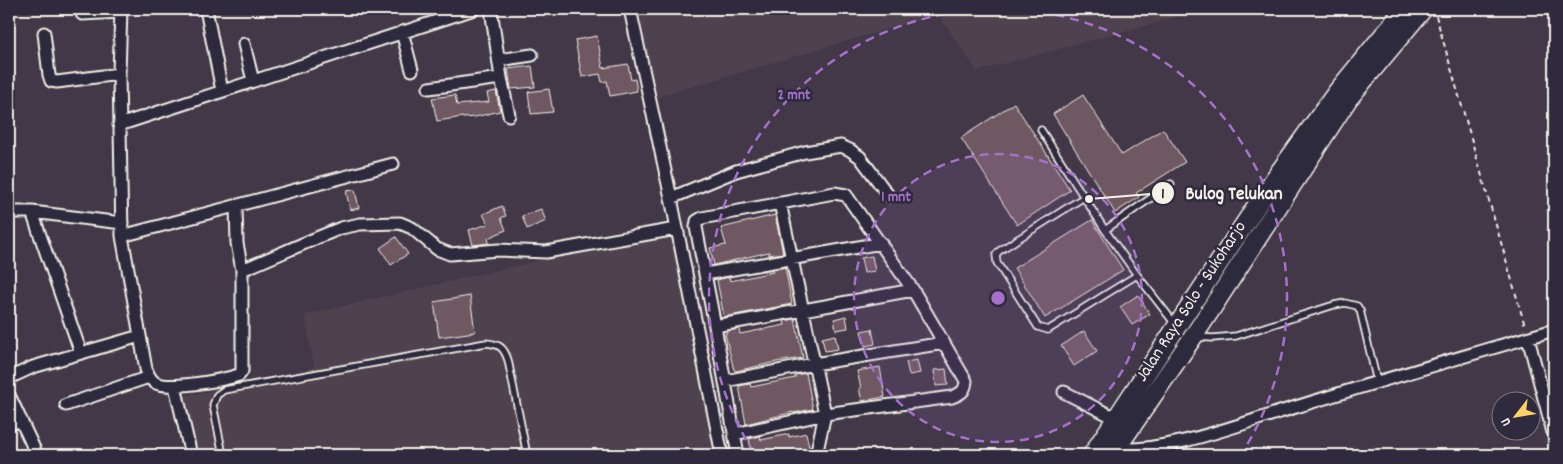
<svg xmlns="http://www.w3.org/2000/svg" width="1563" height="464" font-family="Dekko,sans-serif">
	<rect width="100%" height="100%" fill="#423848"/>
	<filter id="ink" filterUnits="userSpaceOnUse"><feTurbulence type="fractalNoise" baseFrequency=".02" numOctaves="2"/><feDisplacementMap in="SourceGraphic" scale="10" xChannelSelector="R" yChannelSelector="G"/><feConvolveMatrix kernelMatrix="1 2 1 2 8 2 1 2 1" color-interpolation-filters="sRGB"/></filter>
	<g filter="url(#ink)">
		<path fill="#504250" d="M630,9H1207L977,71L938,14L650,99Z
			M676,229L722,455H191L177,397L315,373L305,315Z"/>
		<path fill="#6f5863" stroke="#f4f1e8" d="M597,36L603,68L628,64L631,80L635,79L637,91L610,96L607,81L602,82L600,74L582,77L575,40Z
			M532,66L535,87L511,89L508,69Z
			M549,89L553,112L531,114L528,92Z
			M496,91L500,111L475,117L463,118V117L437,121L432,98L455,95L457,105L489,102L487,93Z
			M1083,95L1122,155L1163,129L1185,162L1136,193L1139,197L1115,213L1053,114Z
			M1014,103L1070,190L1017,225L961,138Z
			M355,190L359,208L350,210L346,191Z
			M502,206L506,216L501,218L506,230L488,238L489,243L473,245L469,230L488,224L483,214Z
			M541,209L546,221L527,229L522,216Z
			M775,215L783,253L769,255V252L714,265L710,248L726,245L721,228Z
			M1092,220L1123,270L1045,318L1014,268Z
			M396,237L408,254L391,265L380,248Z
			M872,256L875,271L864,273L861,258Z
			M785,267L792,304L724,317L717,280L729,277L730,281L773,272L772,270Z
			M1138,295L1150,314L1132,325L1120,307Z
			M470,296L475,332L439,337L434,302Z
			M846,316L848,328L836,330L834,319Z
			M795,319L803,358L776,362L736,371L734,370L725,334L727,333V331L739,329L740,334L785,325L784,321Z
			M872,329L875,344L865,346L861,331Z
			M1084,331L1097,351L1074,366L1061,346Z
			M835,335L838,349L825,351L822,338Z
			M917,360L920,373L909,375L906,362Z
			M880,367L885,397L862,401L859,388H861L857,371Z
			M946,369L948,385L936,386L934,370Z
			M806,373L813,409L793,413V412L746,424L739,386L750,384L751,387L795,378V375Z
			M806,433L809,447V455H781L780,451L761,455H752L749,439L760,436L761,440L789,434V437Z"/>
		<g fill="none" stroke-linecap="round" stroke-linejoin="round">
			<defs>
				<path id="lane" d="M1041,130L1105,230L1137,275L1175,324
					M1084,197L999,251L996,255L997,263L1038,327L1048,330L1137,275
					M1105,230L1171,184
					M1196,337L1213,338L1236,336L1334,305L1345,303L1357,306L1360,310L1377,382
					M223,455L213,405L217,395L224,390L486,343C500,344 504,348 508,360L527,455"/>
				<path id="street" d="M121,9L119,74L122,236L146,369C148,374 149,378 154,382C167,391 223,380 239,375L242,371V270L319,237L341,228L360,224L400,223L412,228L437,249L450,254L498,250L546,252L676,229
					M206,9L222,91
					M491,9L501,78L509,115
					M630,9L671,198L722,455
					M82,14L121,12
					M402,32L412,70
					M44,33L49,75L51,81L57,82L119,74
					M244,44L253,81
					M499,60L532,55
					M429,88L501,78
					M119,125L474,9
					M671,198L736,171L805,152L841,146L850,150L860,157L888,195
					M780,203L825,414L816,455
					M236,206L237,243L242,270
					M9,212H32L122,223
					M32,212L81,353
					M122,236L393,164
					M705,274L881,243
					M715,326L738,455
					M1528,338L1554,436
					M9,378L33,367L140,336
					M725,381L814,364L944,343
					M175,386L191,455
					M1064,392L1117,419
					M9,395L37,455
					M66,405L149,377
					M9,424L21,420
					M735,434L825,414L952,397C962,393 965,391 966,381L913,290L846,195L834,193L702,218L697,221L696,227L715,326L913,290
					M1116,449C1172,452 1242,423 1296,407C1382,380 1468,355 1554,330"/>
				<path id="primary" d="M1092,455L1273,181L1337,92L1405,9
					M1112,455L1193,337L1348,99L1423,9"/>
			</defs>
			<use href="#lane" stroke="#f4f1e8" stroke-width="9"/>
			<use href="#street" stroke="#f4f1e8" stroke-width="15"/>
			<use href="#primary" stroke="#f4f1e8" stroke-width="21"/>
			<path stroke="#f4f1e8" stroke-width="2" stroke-dasharray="5 4" stroke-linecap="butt" d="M1436,16L1525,326"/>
			<use href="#lane" stroke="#2f2a3d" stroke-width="5.5"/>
			<use href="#street" stroke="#2f2a3d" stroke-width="11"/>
			<use href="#primary" stroke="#2f2a3d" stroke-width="18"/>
		</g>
	</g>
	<circle cx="998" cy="298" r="144" fill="#a571cd" fill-opacity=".12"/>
	<g fill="none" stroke="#a571cd" stroke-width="2.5" stroke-dasharray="9 6">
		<circle cx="998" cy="298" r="144"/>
		<path d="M754 453A289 289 0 1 1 1242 453"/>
	</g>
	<g text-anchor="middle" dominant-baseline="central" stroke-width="5" stroke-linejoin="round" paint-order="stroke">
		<g font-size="18" fill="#f4f1e8" stroke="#2f2a3d">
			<text transform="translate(1192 302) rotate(-57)">Jalan Raya Solo - Sukoharjo</text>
		</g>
	</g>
	<circle cx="998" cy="298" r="8" fill="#a571cd" stroke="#2f2a3d" stroke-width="2.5"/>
	<g font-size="15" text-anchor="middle" font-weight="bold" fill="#a571cd" stroke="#2f2a3d" stroke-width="5" stroke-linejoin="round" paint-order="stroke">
		<text x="794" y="99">2 mnt</text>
		<text x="896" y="201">1 mnt</text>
	</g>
	<path fill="none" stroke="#f4f1e8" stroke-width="2" d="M1089 199L1163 193"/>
	<g fill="#f4f1e8" stroke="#2f2a3d" stroke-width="2">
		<circle cx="1089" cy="199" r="5"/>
		<circle cx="1163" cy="193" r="12"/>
	</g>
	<g font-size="15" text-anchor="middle" font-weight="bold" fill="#111">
		<text x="1163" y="198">1</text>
	</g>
	<g font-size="19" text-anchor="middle" font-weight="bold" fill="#f4f1e8" stroke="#2f2a3d" stroke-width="5" stroke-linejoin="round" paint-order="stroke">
		<text x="1234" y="199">Bulog Telukan</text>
	</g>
	<rect width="1563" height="464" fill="none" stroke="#2f2a3d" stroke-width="30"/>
	<rect x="15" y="15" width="1533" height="434" fill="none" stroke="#f4f1e8" stroke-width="2" filter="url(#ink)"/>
	<g transform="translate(1516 416) rotate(239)"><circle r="24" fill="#2f2a3d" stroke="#7e7a81"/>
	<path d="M0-4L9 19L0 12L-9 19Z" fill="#ffd166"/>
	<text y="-8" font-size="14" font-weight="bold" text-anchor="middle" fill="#f4f1e8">U</text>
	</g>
</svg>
